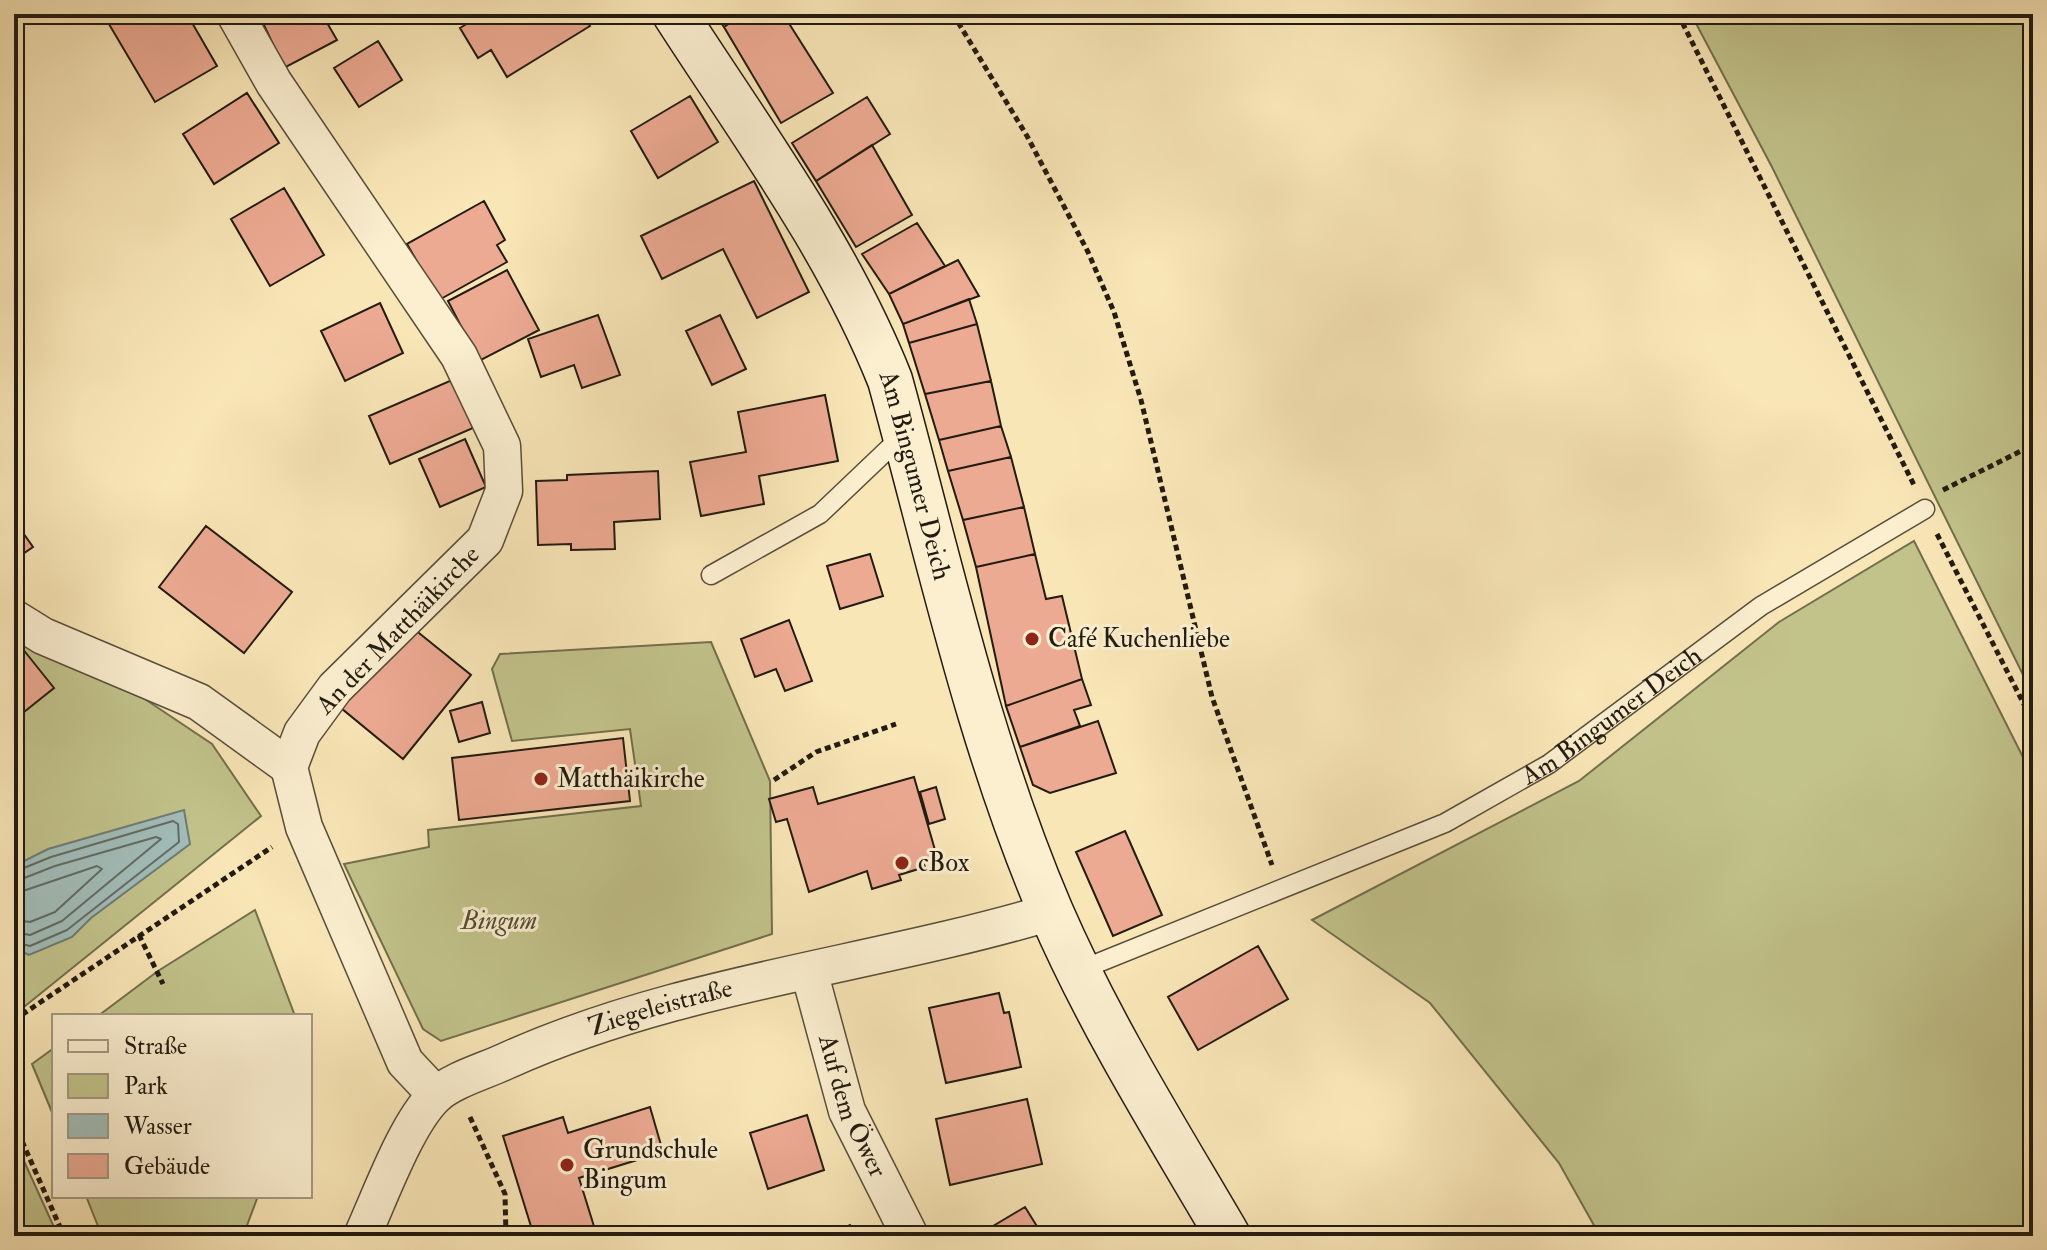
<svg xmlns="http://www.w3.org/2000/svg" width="2047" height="1250" font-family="'IM FELL Double Pica',serif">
	<rect width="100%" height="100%" fill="#f9e6b7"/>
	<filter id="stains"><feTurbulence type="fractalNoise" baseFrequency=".0025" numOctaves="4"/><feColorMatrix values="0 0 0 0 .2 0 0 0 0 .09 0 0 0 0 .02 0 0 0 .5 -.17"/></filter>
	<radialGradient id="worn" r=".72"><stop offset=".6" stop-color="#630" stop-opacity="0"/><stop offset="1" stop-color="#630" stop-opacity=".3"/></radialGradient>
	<path fill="#c2c38b" stroke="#726f4e" stroke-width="2" d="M1691,14H2033V695L1772,167Z
		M1914,541L2033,777V1236H1600L1559,1163L1430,1003L1312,920L1579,781L1779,622Z
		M14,627L103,671L212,744L261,816L14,1015Z
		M711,642L770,781L772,934L441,1041L423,1029L344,864L429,847L428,830L641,806L630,729L512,741L492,669L500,654Z
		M255,910L295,1016H98L158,971Z
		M54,1048V1117L32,1064Z
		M14,1139L58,1236H14Z
		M86,1196H258L243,1236H102Z"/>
	<path fill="#a2bdb9" stroke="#6f7c76" stroke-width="2" d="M184,810L190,844L91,918L72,937L29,955L14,948V866L48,849Z"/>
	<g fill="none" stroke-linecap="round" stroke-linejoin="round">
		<path stroke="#626c65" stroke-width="2" d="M14,872L51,857L173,821L178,824L179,842L67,930L30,946L14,942
			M14,882L55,866L156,837L161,839L62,921L30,935L14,932
			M14,894L97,866L102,869L55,912L30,922L14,920"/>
	</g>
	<path fill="#edaa93" stroke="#221b11" stroke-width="2" d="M103,14H187L217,66L155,102Z
		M258,14H281L263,23Z
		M281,14H322L337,40L284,68L263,23Z
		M483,14H583L590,26L507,77L491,50L478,58L460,28Z
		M714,14H744L724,27Z
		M744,14H783L833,93L781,123L724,27Z
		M378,41L402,80L359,107L334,68Z
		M247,93L279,143L214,184L183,134Z
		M690,96L718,142L658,178L631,131Z
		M867,97L890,134L816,181L792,143Z
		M872,145L912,215L856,247L816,181Z
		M754,181L809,292L757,318L723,249L662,279L641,236Z
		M284,188L324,255L270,286L231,219Z
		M484,201L505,240L497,245L507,262L439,300L407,244Z
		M917,223L945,266L889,294L862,254Z
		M958,260L979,296L903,324L889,294Z
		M507,270L539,330L479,361L448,301Z
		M969,299L977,324L909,343L903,324Z
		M380,303L403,353L345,381L321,331Z
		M598,315L620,375L582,388L574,365L541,377L528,339Z
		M720,315L746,369L712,385L686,331Z
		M977,324L991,381L925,394L909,343Z
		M452,380L473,428L390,464L369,416Z
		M991,381L1001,426L939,440L925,394Z
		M825,395L838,461L759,476L764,504L701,516L690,462L746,452L738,412Z
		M1001,426L1011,457L948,471L939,440Z
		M465,439L486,487L440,507L419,459Z
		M1011,457L1024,507L963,520L948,471Z
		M658,471L660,519L614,522L615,549L571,550V544L538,545L536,481L567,480V475Z
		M1024,507L1035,554L976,567L963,520Z
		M14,520L33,547L14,560Z
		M206,526L292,592L244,653L159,587Z
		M870,554L883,596L840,609L827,566Z
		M1035,554L1046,599L1062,596L1082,679L1006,706L976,567Z
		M789,620L812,681L785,691L776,669L755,677L741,639Z
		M409,625L471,675L403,759L341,708Z
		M14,638L54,688L14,720Z
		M1082,679L1091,705L1074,710L1080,726L1020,747L1006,706Z
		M482,702L490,733L459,742L450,711Z
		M1098,721L1116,773L1050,793L1033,785L1020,747Z
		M623,738L630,801L459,820L452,758Z
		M914,777L937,857L923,861L925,867L899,875L901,880L872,889L867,871L809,892L787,819L776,822L769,799L813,787L818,804Z
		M936,787L945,819L929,824L920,792Z
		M1125,831L1162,915L1113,936L1076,852Z
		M1258,946L1288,999L1198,1050L1168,997Z
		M999,993L1004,1013L1009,1012L1021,1067L946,1083L929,1008Z
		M1027,1099L1042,1164L950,1185L936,1119Z
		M650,1107L663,1152L579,1178L597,1236H534L503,1136L563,1117L568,1133Z
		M807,1115L824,1170L768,1189L750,1133Z
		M1025,1207L1043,1236H978V1235Z
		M850,1225L856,1236H828Z"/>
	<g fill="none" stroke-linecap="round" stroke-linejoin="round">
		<defs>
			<g id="service">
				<path d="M711,575L820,514L904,434"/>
				<path id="s1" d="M1078,971L1445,823L1549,764L1761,606L1925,509"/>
			</g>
			<g id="minor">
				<path d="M235,14L274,83L459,356L502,446L504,491L485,540L335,688L302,733L289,767L304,827L405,1062L436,1095"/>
				<path d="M14,618L43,636L199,702L289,767"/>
				<path id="s2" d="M809,971L847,1111L910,1236"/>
				<path id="s3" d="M362,1236C380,1197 406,1124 435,1096C452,1080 485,1071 506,1061C679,983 871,966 1051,912"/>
			</g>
			<g id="secondary">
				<path id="s4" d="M675,14C751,132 838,249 890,380C939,558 978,742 1051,912C1100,1025 1166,1130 1228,1236"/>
			</g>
		</defs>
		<use href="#service" stroke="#584e3a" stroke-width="21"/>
		<use href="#minor" stroke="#584e3a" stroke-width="39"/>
		<use href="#secondary" stroke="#221b11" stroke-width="47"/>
		<path stroke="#221b11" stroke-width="5" stroke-dasharray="6 4" stroke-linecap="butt" d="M953,14L1027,136L1088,252L1114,312L1141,400L1212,697L1272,865
			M1678,14L1914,485
			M1943,490L2033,445
			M1937,534L2033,722
			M774,780L816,752L896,724
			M139,935L163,984
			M14,1020L272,847
			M470,1117L505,1194L506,1236
			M14,1123L64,1236"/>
		<use href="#service" stroke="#fbefd0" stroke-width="18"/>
		<use href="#minor" stroke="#fbefd0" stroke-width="36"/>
		<use href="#secondary" stroke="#fbefd0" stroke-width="44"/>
	</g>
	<g fill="#8f2418" stroke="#fbefd0" stroke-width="3">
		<circle cx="1032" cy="639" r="8"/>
		<circle cx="541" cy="779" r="8"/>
		<circle cx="902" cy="863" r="8"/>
		<circle cx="567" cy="1165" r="8"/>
	</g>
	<g text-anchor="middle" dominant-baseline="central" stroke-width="6" stroke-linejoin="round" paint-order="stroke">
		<g font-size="26" fill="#221b11" stroke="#fbefd0">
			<text stroke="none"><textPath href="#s4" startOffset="524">Am Bingumer Deich</textPath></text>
			<text transform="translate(398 630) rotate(-46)">An der Matthäikirche</text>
			<text stroke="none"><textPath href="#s1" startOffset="594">Am Bingumer Deich</textPath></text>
			<text stroke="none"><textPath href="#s3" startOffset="402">Ziegeleistraße</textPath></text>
			<text stroke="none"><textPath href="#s2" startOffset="142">Auf dem Öwer</textPath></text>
		</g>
		<g font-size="26" fill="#221b11" stroke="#fbefd0" text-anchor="start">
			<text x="1048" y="639">Café Kuchenliebe</text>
			<text x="557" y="779">Matthäikirche</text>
			<text x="918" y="863">cBox</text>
			<text x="583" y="1150">Grundschule<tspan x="583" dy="30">Bingum</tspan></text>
		</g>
		<g font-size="26" font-style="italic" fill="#524d36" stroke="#fbefd0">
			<text x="499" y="921">Bingum</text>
		</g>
	</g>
	<rect width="2047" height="1250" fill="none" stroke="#f9e6b7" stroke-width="48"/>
	<rect x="16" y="16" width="2015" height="1218" fill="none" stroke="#221b11" stroke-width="4"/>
	<rect x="24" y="24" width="1999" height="1202" fill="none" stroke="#221b11" stroke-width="2"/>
	<rect x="52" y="1014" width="260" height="184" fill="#fbefd0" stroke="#a49a84" stroke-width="2"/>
	<rect x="68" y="1040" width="40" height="12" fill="#fbefd0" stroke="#a49a84" stroke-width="2"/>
	<text x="124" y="1054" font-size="24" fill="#221b11">Straße</text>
	<rect x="68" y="1074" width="40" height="24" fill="#c2c38b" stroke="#a49a84" stroke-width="2"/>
	<text x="124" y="1094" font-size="24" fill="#221b11">Park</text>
	<rect x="68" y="1114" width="40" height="24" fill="#a2bdb9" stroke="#a49a84" stroke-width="2"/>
	<text x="124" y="1134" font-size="24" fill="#221b11">Wasser</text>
	<rect x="68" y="1154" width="40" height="24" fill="#edaa93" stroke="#a49a84" stroke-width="2"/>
	<text x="124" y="1174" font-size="24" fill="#221b11">Gebäude</text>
	<rect width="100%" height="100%" filter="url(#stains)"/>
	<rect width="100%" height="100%" fill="url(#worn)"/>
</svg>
